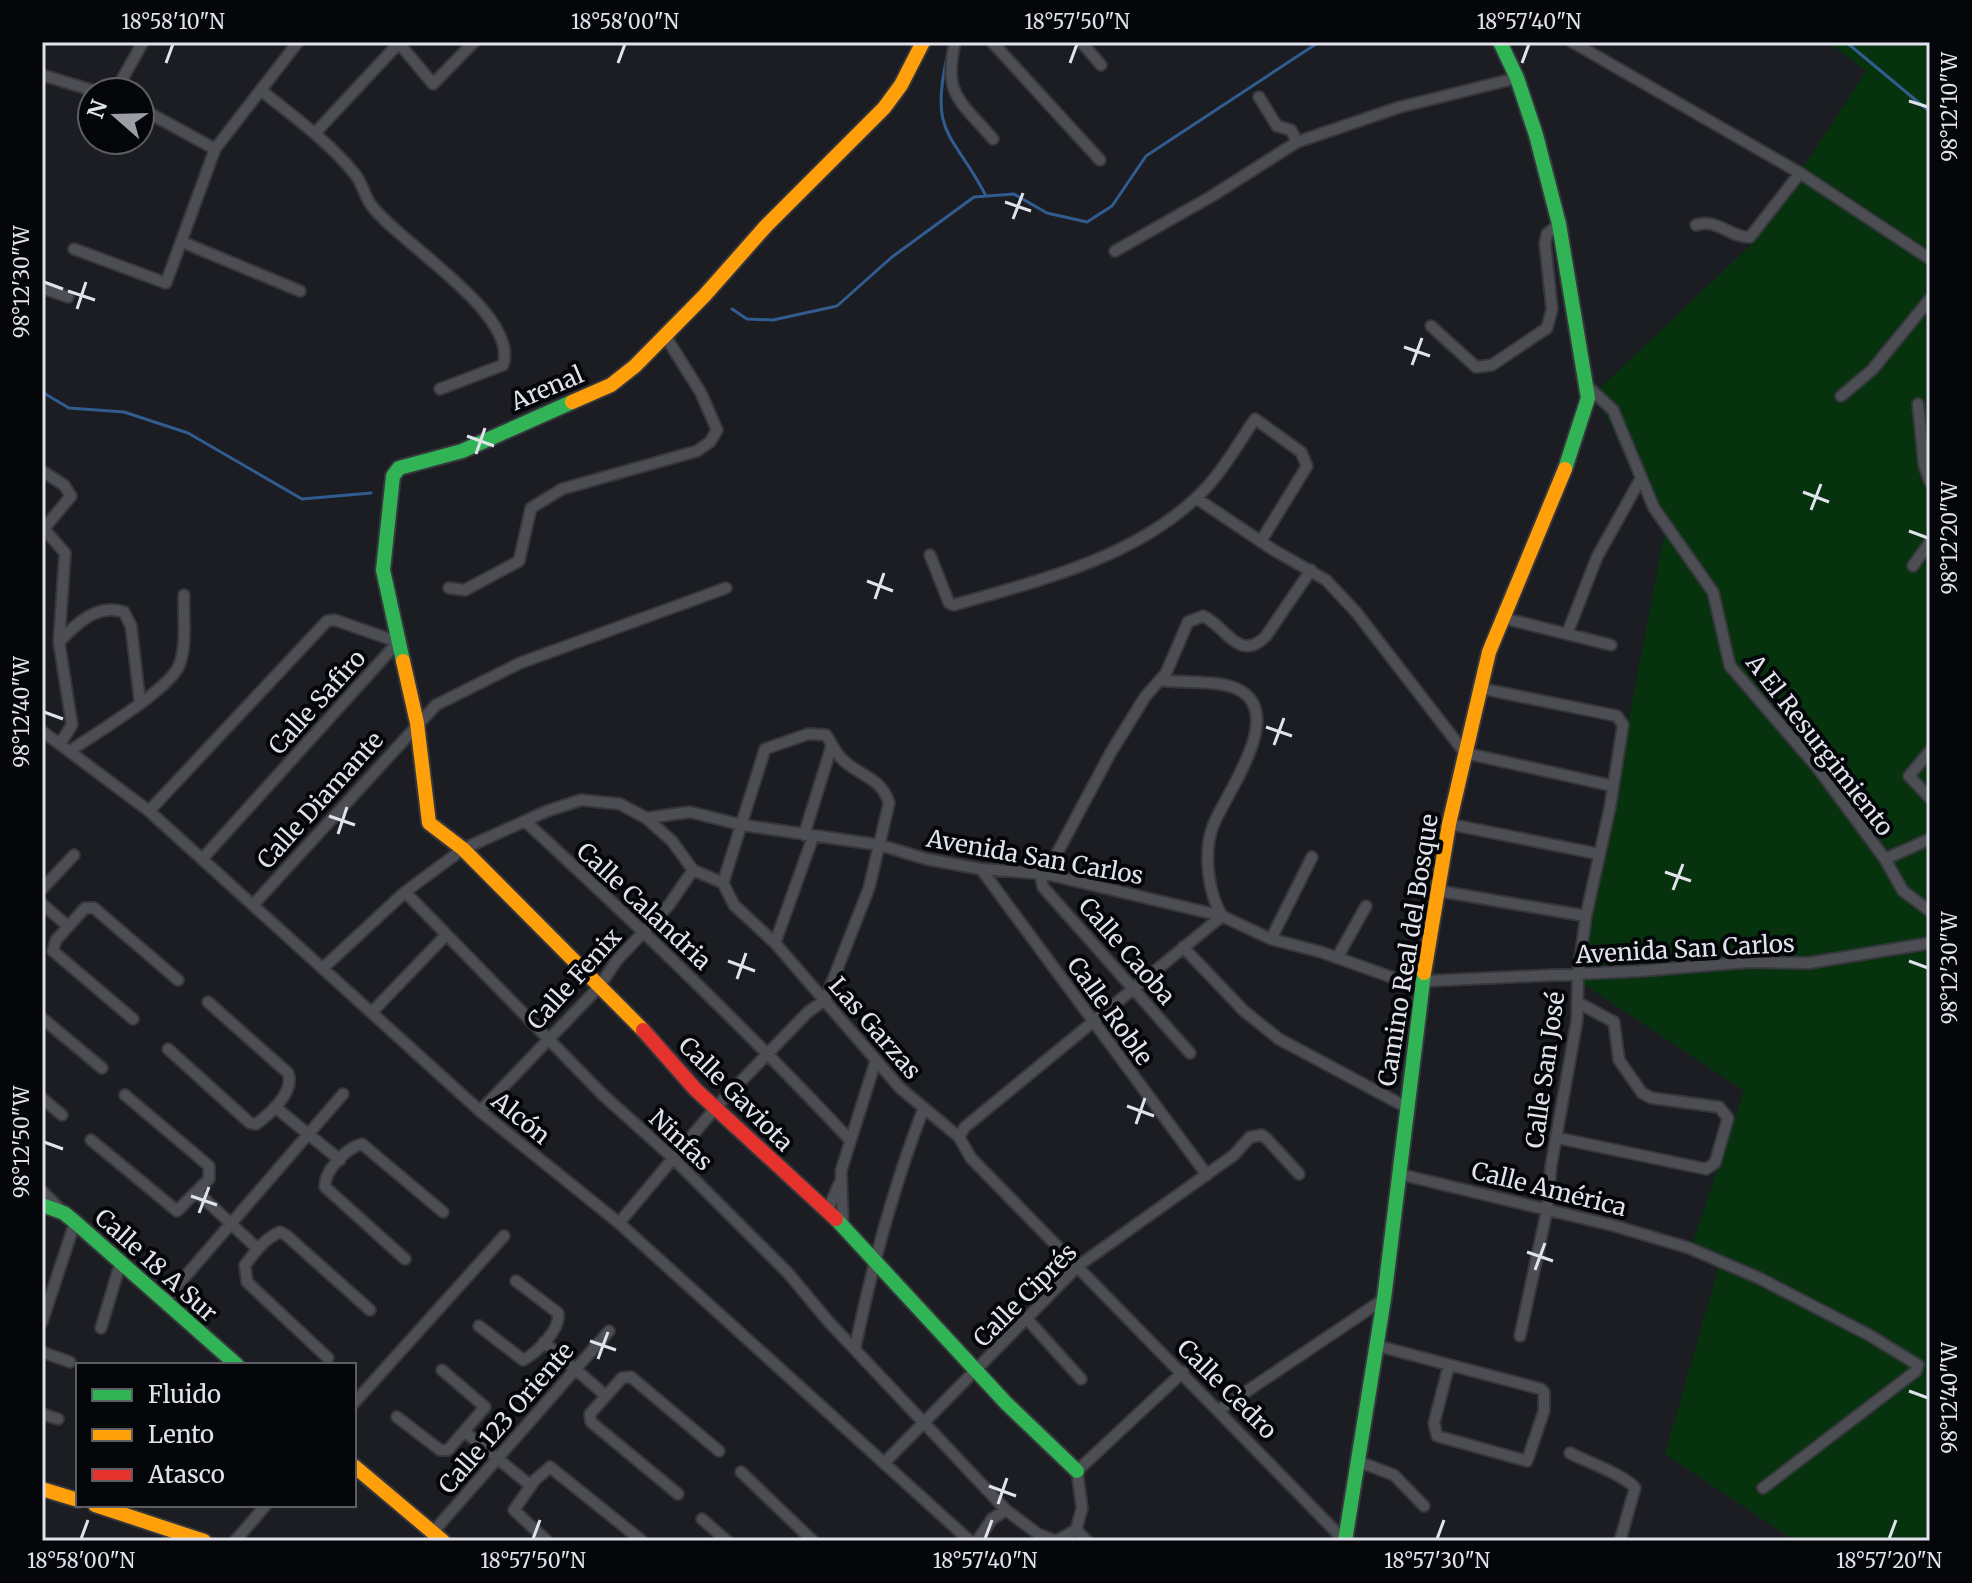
<svg xmlns="http://www.w3.org/2000/svg" width="1972" height="1583" font-family="Merriweather,serif">
	<rect width="100%" height="100%" fill="#1c1d23"/>
	<path fill="#06320d" d="M1828,42H1930V1541H1795L1665,1454L1720,1263L1690,1250L1744,1091L1579,981L1665,530L1594,394L1755,241L1866,71Z"/>
	<g fill="none" stroke-linecap="round" stroke-linejoin="round">
		<path stroke="#305c8f" stroke-width="3" d="M1846,42L1930,112
			M947,57C929,137 954,133 986,196
			M732,309L747,319L773,320L837,306L892,257L974,197L1014,194L1047,213L1087,222L1112,206L1146,156L1319,42
			M42,392L69,408L124,412L188,433L302,499L371,493"/>
		<defs>
			<path id="street" d="M398,42L433,84L474,42
				M955,42C943,96 960,100 993,139
				M992,42L1100,160
				M1081,42L1101,65
				M1572,42L1800,173L1930,259
				M42,75L98,92
				M262,91C294,117 328,141 354,173C362,182 364,195 371,205C399,243 520,314 503,365L440,389
				M115,92L143,42
				M1259,97L1277,126L1291,130L1297,142
				M140,108L215,149
				M315,133L399,43
				M1696,225C1718,218 1730,238 1750,237L1800,173
				M182,242L300,291
				M74,249L166,283L215,149L298,42
				M1115,251L1212,196L1297,142L1400,107L1517,78
				M42,288L68,297
				M1431,326L1476,367L1492,365L1547,328L1552,309L1545,243L1547,234L1559,224
				M1586,385L1613,410L1654,508L1713,592L1730,666L1817,767L1885,859L1903,891L1930,911
				M1841,396L1872,370L1930,299
				M1918,404L1924,465L1930,482
				M42,471L64,485L71,496L42,531
				M1196,498L1272,549L1326,580L1356,612L1465,753L1613,786
				M44,529L65,553L59,642L72,725L60,744
				M930,555L949,603L954,605C1037,581 1132,559 1197,497C1221,475 1237,445 1255,419L1301,452L1307,466L1261,541
				M1913,566L1930,542
				M449,588L465,590L519,561L531,508L562,489L697,451L710,442L717,430L701,393L664,334
				M1503,618L1611,645
				M1567,634L1597,557L1640,480
				M59,642C76,624 97,603 124,612L131,626L140,702
				M1479,688L1617,716L1623,725L1610,807L1586,916L1578,974L1577,1020L1551,1166L1547,1210L1520,1336
				M42,731L149,811L480,1111L619,1223L970,1541
				M70,751C94,734 173,688 180,663C187,642 183,617 184,595
				M1930,751L1909,776L1930,798
				M149,811L327,621L335,620L398,642L203,858
				M646,818L672,841L693,870L723,883L734,905L775,943L900,1088L959,1137L971,1158L1345,1541
				M526,822C638,925 746,1029 850,1140
				M1449,824L1599,854
				M804,835L832,745
				M1885,859L1930,839
				M981,869L1207,1175
				M1040,874L1043,887L1190,1053
				M1046,874L1111,752L1145,697L1166,673L1188,622L1203,616C1225,625 1239,664 1266,636L1311,570
				M42,889L74,855
				M1439,891L1586,916
				M405,892L603,1095L672,1157L788,1273L828,1321L1006,1510L1038,1534L1056,1541
				M42,904L68,926
				M253,905L436,705L520,663L726,588
				M1271,939L1312,857
				M775,943L813,837
				M1183,947L1244,1011L1279,1039L1406,1107
				M1337,958L1366,906
				M323,968L405,892L463,849L547,811L581,800L620,804L646,818L690,812L742,825L880,845L926,859L981,869L1046,874L1222,916L1271,939L1321,952L1405,982L1639,971L1749,962L1809,963L1930,943
				M372,1012L445,936
				M42,1018L102,1068
				M133,1019L53,951L56,940L85,908H94L178,980
				M168,1049L250,1123L256,1124C270,1114 295,1092 288,1073L208,1002
				M42,1098L62,1115
				M275,1107L340,1160
				M480,1111L599,987L617,960L669,905L693,870
				M959,1137L965,1127L1222,916C1208,893 1203,852 1213,826C1224,796 1285,717 1241,691C1221,679 1185,684 1162,680
				M1558,1138L1706,1169L1715,1163L1728,1118L1719,1107L1652,1098L1642,1093L1619,1060L1614,1022L1577,1002
				M91,1140L177,1211L209,1179V1166L125,1095
				M1399,1174L1615,1226L1689,1248L1759,1278L1869,1335L1918,1365L1916,1371L1763,1488
				M42,1191L62,1211
				M198,1193L258,1249
				M827,1212L839,1184
				M619,1223L717,1106L808,1012L825,1000L869,888L889,803C881,776 857,776 840,757C834,750 831,742 826,735L808,734L765,749L723,883
				M843,1226L841,1171L876,1060
				M405,1259L325,1187C324,1171 346,1148 362,1144L443,1212
				M164,1301L343,1094
				M1027,1319L1081,1379
				M42,1322L75,1222
				M479,1326L523,1360C537,1353 561,1329 558,1313L516,1281
				M101,1328L121,1261
				M544,1342L605,1395
				M1378,1346L1541,1389L1544,1392V1411L1527,1461L1437,1436L1434,1423L1449,1365
				M855,1348C872,1266 893,1188 923,1110
				M42,1352L70,1362
				M328,1358L247,1282L245,1265C255,1252 265,1238 280,1232L286,1235L370,1310
				M354,1403L504,1236
				M1219,1410L1384,1299
				M42,1414L58,1419
				M397,1417L440,1450H448L485,1407L442,1370
				M465,1432L531,1486
				M1570,1453C1587,1462 1625,1475 1635,1488L1620,1541
				M1357,1461L1394,1475L1424,1506
				M885,1462L1078,1266L1234,1155L1250,1137L1262,1135L1267,1139L1299,1174
				M741,1472L813,1541
				M678,1494L591,1422L590,1414L622,1378L631,1377L719,1451
				M702,1519L727,1541
				M1076,1530L1082,1508L1077,1471L1183,1372
				M1076,1530L1087,1541
				M433,1532L609,1331
				M235,1541L266,1505
				M547,1541L514,1510L535,1480L550,1467L641,1540
				M977,1541L992,1519L1006,1510
				M1056,1541L1076,1530"/>
			<path id="fast" d="M1500,42L1517,78L1536,135L1559,224L1588,398L1565,469
				M403,661L383,570L393,476L399,468L462,451L572,402
				M42,1205L64,1213L75,1222L237,1365
				M836,1219L1006,1403L1077,1471
				M1345,1541L1384,1299L1424,973"/>
			<path id="slow" d="M572,402L611,385L635,366L705,295L766,226L884,108L901,85L923,42
				M403,661L417,723L429,823L463,849L643,1030
				M1424,973L1449,824L1489,652L1565,469
				M354,1466L443,1541
				M42,1489L78,1500
				M95,1505L204,1541"/>
			<path id="jam" d="M643,1030L696,1090L836,1219"/>
		</defs>
		<use href="#street" stroke="#36373c" stroke-width="14"/>
		<use href="#fast" stroke="#36373c" stroke-width="18"/>
		<use href="#slow" stroke="#36373c" stroke-width="18"/>
		<use href="#jam" stroke="#36373c" stroke-width="18"/>
		<use href="#street" stroke="#4d4e53" stroke-width="10"/>
		<use href="#fast" stroke="#30b455" stroke-width="14"/>
		<use href="#slow" stroke="#ff9f0a" stroke-width="14"/>
		<use href="#jam" stroke="#e5322d" stroke-width="14"/>
	</g>
	<path fill="none" stroke="#e1e2eb" stroke-width="3" d="M166,63L173,44M618,63L625,44M1070,63L1077,44M1522,63L1529,44M1909,101L1928,107M1005,202L1031,211M1013,219L1023,193M44,282L63,289M68,291L95,300M77,309L86,282M1404,347L1430,356M1412,365L1422,338M467,436L494,446M476,454L485,428M1803,492L1829,502M1811,510L1821,484M1909,531L1928,538M867,581L893,591M875,599L884,573M44,712L63,719M1266,727L1292,736M1274,745L1284,718M329,816L355,825M338,834L347,807M1665,872L1691,881M1673,890L1683,864M728,961L755,971M1909,961L1928,968M737,979L746,953M1127,1106L1154,1116M1136,1124L1145,1098M44,1142L63,1149M191,1196L217,1205M199,1213L209,1187M1527,1252L1553,1261M1535,1270L1545,1243M590,1341L616,1350M598,1359L608,1332M1909,1391L1928,1398M989,1486L1016,1496M998,1504L1007,1478M81,1539L88,1520M533,1539L540,1520M985,1539L992,1520M1437,1539L1444,1520M1889,1539L1896,1520"/>
	<g text-anchor="middle" dominant-baseline="central" stroke-width="8" stroke-linejoin="round" paint-order="stroke">
		<g font-size="24" fill="#e1e2eb" stroke="#05060a">
			<text transform="translate(547 388) rotate(-23)">Arenal</text>
			<text transform="translate(317 702) rotate(-48)">Calle Safiro</text>
			<text transform="translate(1820 745) rotate(52)">A El Resurgimiento</text>
			<text transform="translate(320 800) rotate(-48)">Calle Diamante</text>
			<text transform="translate(1035 857) rotate(10)">Avenida San Carlos</text>
			<text transform="translate(644 906) rotate(43)">Calle Calandria</text>
			<text transform="translate(1685 949) rotate(-3)">Avenida San Carlos</text>
			<text transform="translate(1408 950) rotate(-81)">Camino Real del Bosque</text>
			<text transform="translate(1127 951) rotate(49)">Calle Caoba</text>
			<text transform="translate(574 979) rotate(-48)">Calle Fenix</text>
			<text transform="translate(1110 1011) rotate(54)">Calle Roble</text>
			<text transform="translate(875 1028) rotate(49)">Las Garzas</text>
			<text transform="translate(1545 1070) rotate(-82)">Calle San José</text>
			<text transform="translate(736 1094) rotate(45)">Calle Gaviota</text>
			<text transform="translate(521 1118) rotate(39)">Alcón</text>
			<text transform="translate(681 1140) rotate(43)">Ninfas</text>
			<text transform="translate(1549 1189) rotate(14)">Calle América</text>
			<text transform="translate(156 1265) rotate(42)">Calle 18 A Sur</text>
			<text transform="translate(1025 1295) rotate(-45)">Calle Ciprés</text>
			<text transform="translate(1227 1389) rotate(45)">Calle Cedro</text>
			<text transform="translate(506 1418) rotate(-49)">Calle 123 Oriente</text>
		</g>
	</g>
	<rect width="1972" height="1583" fill="none" stroke="#05060a" stroke-width="88"/>
	<rect x="76" y="1363" width="280" height="144" fill="#05060a" stroke="#5d5e64" stroke-width="2"/>
	<rect x="92" y="1389" width="40" height="12" fill="#30b455" stroke="#5d5e64" stroke-width="2"/>
	<text x="148" y="1403" font-size="24" fill="#e1e2eb">Fluido</text>
	<rect x="92" y="1429" width="40" height="12" fill="#ff9f0a" stroke="#5d5e64" stroke-width="2"/>
	<text x="148" y="1443" font-size="24" fill="#e1e2eb">Lento</text>
	<rect x="92" y="1469" width="40" height="12" fill="#e5322d" stroke="#5d5e64" stroke-width="2"/>
	<text x="148" y="1483" font-size="24" fill="#e1e2eb">Atasco</text>
	<g transform="translate(116 116) rotate(290)"><circle r="38" fill="#05060a" stroke="#5d5e64" stroke-width="2"/>
	<path d="M0-6L14 30L0 20L-14 30Z" fill="#9c9da5"/>
	<text y="-12" font-size="22" font-weight="bold" text-anchor="middle" fill="#e1e2eb">N</text>
	</g>
	<rect x="44" y="44" width="1884" height="1495" fill="none" stroke="#e1e2eb" stroke-width="3"/>
	<g font-size="20" text-anchor="middle" fill="#e1e2eb">
		<text x="173" y="29">18°58'10"N</text>
		<text x="625" y="29">18°58'00"N</text>
		<text x="1077" y="29">18°57'50"N</text>
		<text x="1529" y="29">18°57'40"N</text>
		<text transform="translate(1950 107) rotate(-90)" y="7">98°12'10"W</text>
		<text transform="translate(22 282) rotate(-90)" y="7">98°12'30"W</text>
		<text transform="translate(1950 538) rotate(-90)" y="7">98°12'20"W</text>
		<text transform="translate(22 712) rotate(-90)" y="7">98°12'40"W</text>
		<text transform="translate(1950 968) rotate(-90)" y="7">98°12'30"W</text>
		<text transform="translate(22 1142) rotate(-90)" y="7">98°12'50"W</text>
		<text transform="translate(1950 1398) rotate(-90)" y="7">98°12'40"W</text>
		<text x="81" y="1568">18°58'00"N</text>
		<text x="533" y="1568">18°57'50"N</text>
		<text x="985" y="1568">18°57'40"N</text>
		<text x="1437" y="1568">18°57'30"N</text>
		<text x="1889" y="1568">18°57'20"N</text>
	</g>
</svg>
